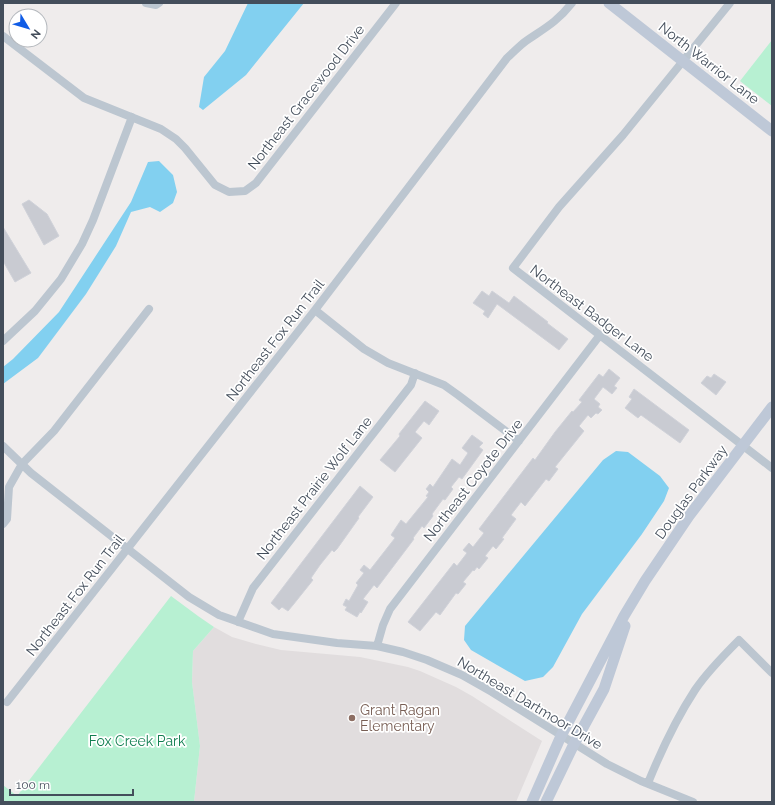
<svg xmlns="http://www.w3.org/2000/svg" width="775" height="805" font-family="Raleway,sans-serif">
	<rect width="100%" height="100%" fill="#efecec"/>
	<path fill="#e1ddde" d="M214,627L232,637L256,644L281,650L360,657L408,667L420,671L456,687L472,696L542,741L516,802H194L200,746L192,682L193,651Z"/>
	<path fill="#b7f0d2" d="M772,40V106L740,81Z
		M171,596L198,616L214,627L193,651L192,682L200,746L194,802H3V785L17,796Z"/>
	<path fill="#82d0f0" d="M248,3H304L246,75L203,110L199,107L204,77L225,51Z
		M159,161L173,175L177,192L173,203L160,212L150,207L131,212L116,246L86,294L38,358L3,384V367L13,359L59,312L131,202L148,162Z
		M616,451L628,452L660,476L669,488L664,501L642,534L582,614L553,667L543,677L525,681L471,650L464,640L465,626L603,460Z"/>
	<path fill="#c9cbd2" stroke="#d0d2d9" d="M29,200L47,214L59,236L44,245L22,204Z
		M3,227L31,273L15,282L3,261Z
		M482,291L489,296L492,291L509,303L514,296L548,322L547,323L568,339L559,350L497,304L488,318L483,314L485,311L473,303Z
		M609,369L620,378L614,386L617,388L612,394L603,387L594,399L600,404L598,407L602,410L598,414L596,413L591,418L588,415L579,426L584,431L555,467L558,469L549,481L546,479L525,506L521,502L511,515L516,519L502,538L504,539L496,549L493,546L485,556L488,558L479,569L477,567L474,571L473,570L463,582L466,584L458,594L456,593L440,615L436,612L420,631L408,622L454,563L457,566L467,553L463,550L469,543L473,547L484,533L479,529L533,458L535,460L555,432L572,411L573,412L582,402L579,400L599,374L603,377Z
		M714,374L726,382L716,395L701,383L707,376L711,378Z
		M634,389L689,430L680,443L641,415L638,418L625,408L632,399L629,397Z
		M425,401L439,411L429,425L424,421L415,432L422,438L395,472L380,460L400,436L399,434Z
		M472,435L483,443L479,447L483,450L462,479L459,477L451,487L453,489L445,500L443,499L432,514L433,516L424,528L422,526L413,538L414,539L377,588L374,585L363,599L368,602L361,613L360,612L357,617L345,610L347,607L343,605L346,599L349,601L358,585L356,583L364,573L360,570L364,565L370,570L395,538L391,535L401,520L406,524L428,497L426,496L429,492L426,489L430,484L433,487L452,459L460,465L468,453L462,448Z
		M360,486L373,497L358,517L359,518L337,549L334,552L332,550L320,565L311,578L313,580L293,605L288,611L282,607L279,610L271,603Z"/>
	<g fill="none" stroke-linecap="round" stroke-linejoin="round">
		<path stroke="#bcc6d0" stroke-width="8" d="M146,3L156,5L159,3
			M730,3L623,135L559,207L513,268L772,468
			M3,36L84,98L161,129L176,139L185,148L215,185L229,192L245,191L256,183L396,3
			M315,310L364,349L388,363L444,385L458,395L519,441
			M3,341L35,311L61,279L82,244L93,220L132,117
			M3,446L31,473L189,597L219,615L273,634L337,643L377,646L403,652L427,660L462,675L492,692L607,764L641,781L693,802
			M3,524L7,519L9,487L22,464L54,431L149,309
			M238,622L253,588L411,385L415,373
			M377,646L383,625L390,609L600,335
			M7,702L315,310L507,58C513,53 519,46 526,41C545,28 557,22 572,3
			M648,783C661,751 676,719 695,690C707,672 724,655 739,640L772,673"/>
		<path stroke="#bec8d7" stroke-width="11" d="M609,3L772,131
			M532,802L561,736L624,616L645,581L689,516L772,407
			M546,802L574,744L604,689L625,626"/>
	</g>
	<circle fill="#8d6e63" stroke="#fff" stroke-width="1.5" cx="352" cy="718" r="4"/>
	<g text-anchor="middle" dominant-baseline="central" stroke-width="3.5" stroke-linejoin="round" paint-order="stroke">
		<g font-size="14" fill="#444e5b" stroke="#fff">
			<text transform="translate(709 63) rotate(38)">North Warrior Lane</text>
			<text transform="translate(306 97) rotate(-52)">Northeast Gracewood Drive</text>
			<text transform="translate(592 313) rotate(37)">Northeast Badger Lane</text>
			<text transform="translate(275 340) rotate(-52)">Northeast Fox Run Trail</text>
			<text transform="translate(473 480) rotate(-52)">Northeast Coyote Drive</text>
			<text transform="translate(314 488) rotate(-52)">Northeast Prairie Wolf Lane</text>
			<text transform="translate(691 492) rotate(-54)">Douglas Parkway</text>
			<text transform="translate(75 595) rotate(-52)">Northeast Fox Run Trail</text>
			<text transform="translate(530 703) rotate(31)">Northeast Dartmoor Drive</text>
		</g>
		<g font-size="14" fill="#785e54" stroke="#fff" text-anchor="start">
			<text x="360" y="710">Grant Ragan<tspan x="360" dy="16">Elementary</tspan></text>
		</g>
		<g font-size="14" fill="#127f51" stroke="#fff">
			<text x="137" y="741">Fox Creek Park</text>
		</g>
	</g>
	<rect width="775" height="805" fill="none" stroke="#444e5b" stroke-width="8"/>
	<g transform="translate(28 28) rotate(128)"><circle r="19" fill="#ffffff" stroke="#b4b8bd"/>
	<path d="M0-3L7 15L0 10L-7 15Z" fill="#105ce6"/>
	<text y="-6" font-size="11" font-weight="bold" text-anchor="middle" fill="#444e5b">N</text>
	</g>
	<path d="M10 789v6h123v-6" fill="none" stroke="#444e5b" stroke-width="2"/>
	<text x="16" y="789" font-size="12" fill="#444e5b" stroke="#ffffff" stroke-width="3" paint-order="stroke">100 m</text>
</svg>
